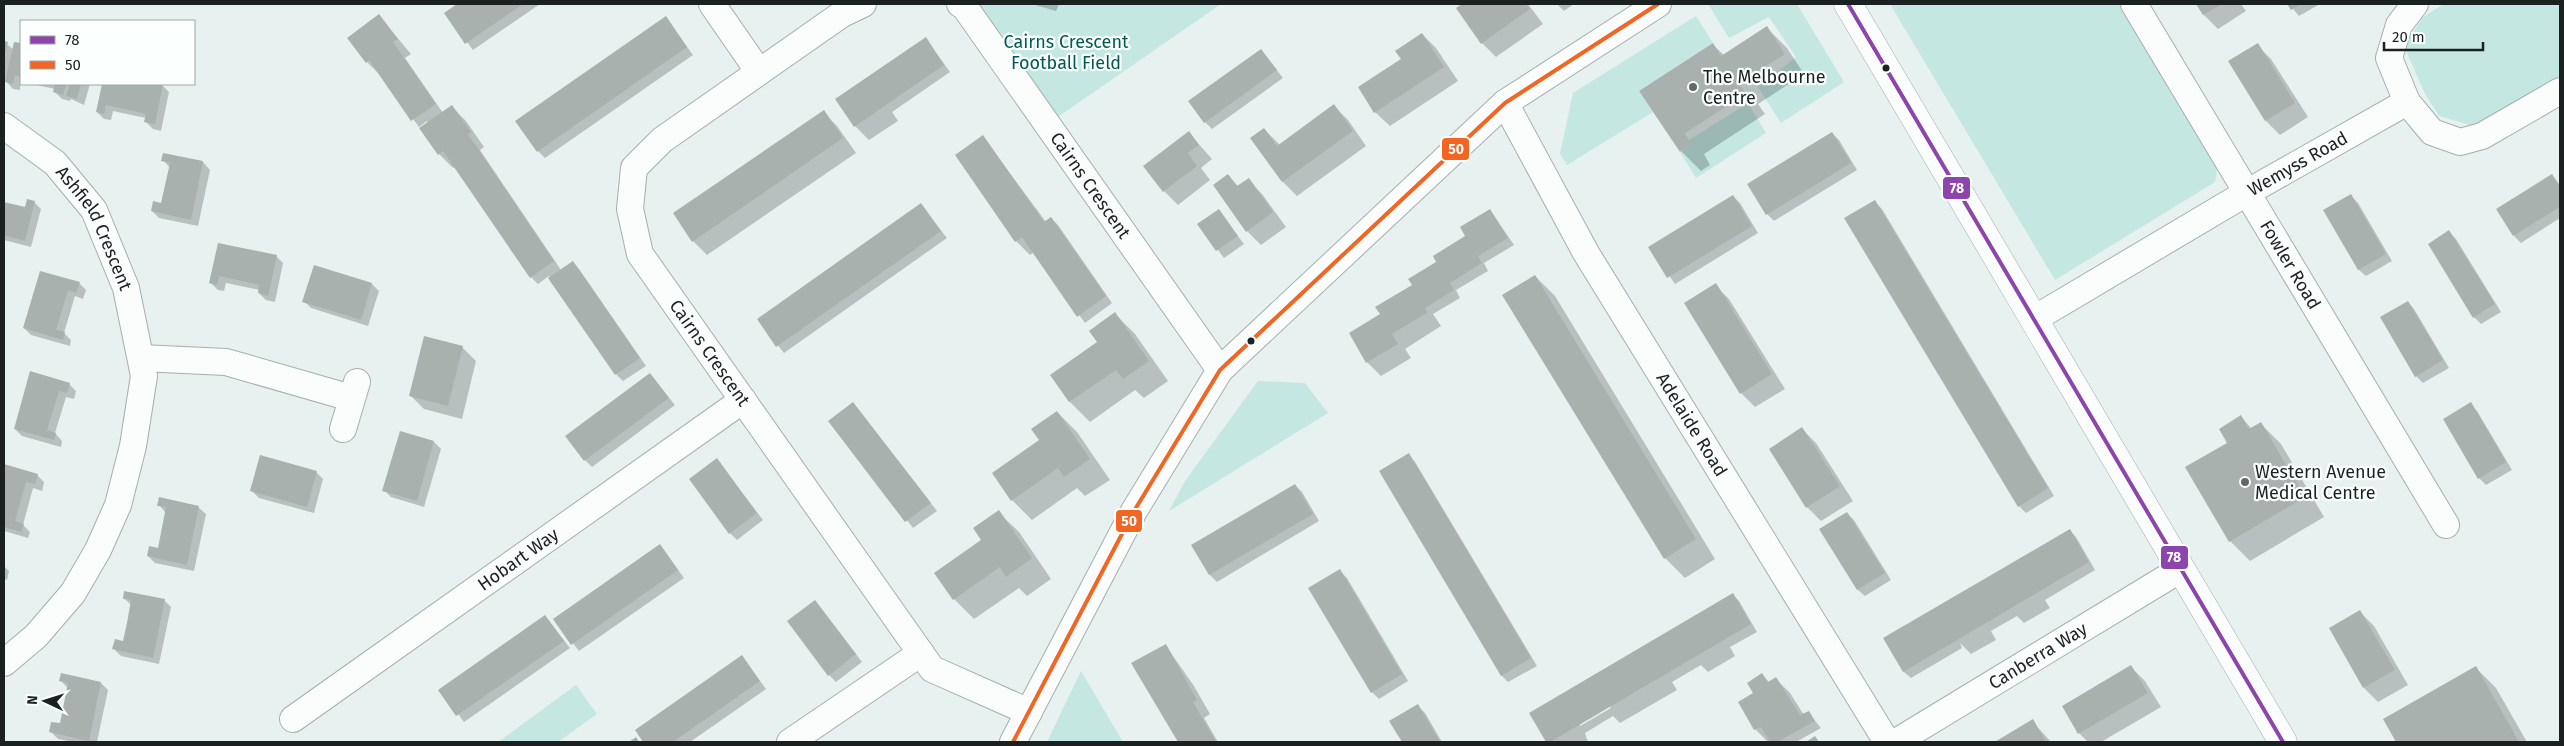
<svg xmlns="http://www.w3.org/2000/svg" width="2564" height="746" font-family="'Fira Sans',sans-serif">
	<rect width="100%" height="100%" fill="#e7f1ef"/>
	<path fill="#c4e7e1" d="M969,4H1221L1052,121Z
		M1708,4H1797L1844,82L1781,123L1758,87L1796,57L1769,17L1729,38Z
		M1890,4H2122L2218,163L2215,182L2055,280Z
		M2444,4H2560V78L2477,127L2439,116L2425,94L2404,46L2423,17Z
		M1696,16L1713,43L1639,91L1653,112L1567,165L1560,154L1573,93Z
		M1748,103L1766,133L1696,178L1680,152L1691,144L1689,140Z
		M1258,381L1305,383L1328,413L1169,511L1185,481Z
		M1081,671L1123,742H1047Z
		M576,685L597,714L558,742H498Z"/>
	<path fill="#0003" fill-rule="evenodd" d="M459,4H540L473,50L445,13Z
		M1032,4H1059L1056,11Z
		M1464,4H1528L1543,24L1496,57L1482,43L1457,9Z
		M1557,4H1574L1564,11Z
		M2197,4H2241L2246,11L2218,29L2204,15Z
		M2289,4H2320L2299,16Z
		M379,16L411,54L405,58L443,113L452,107L466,121L484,147L480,150L561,270L572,262L579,269L646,366L623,381L616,374L549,276L538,284L531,277L456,166L453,168L439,154L427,121L419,127L381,76L367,62Z
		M666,18L693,55L545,158L538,151Z
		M1767,28L1787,48L1804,74L1758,104L1765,114L1704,154L1710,165L1701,171L1681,151L1641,91L1713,45L1724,55Z
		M1422,34L1436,48L1458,81L1390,126L1375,112L1403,60Z
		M926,39L950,72L892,112L898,121L869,140L855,126Z
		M4,42L13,49L15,43L21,45L20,90L13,89L4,79Z
		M2257,45L2271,59L2308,117L2280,135L2266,121Z
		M1261,50L1283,78L1212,129L1205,122Z
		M32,84H90L84,105L71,99L70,101L62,99L55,92V89Z
		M103,84L162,85L169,92L161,131L153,129L146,122V118L136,116L113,111L111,120L104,119L97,112Z
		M1334,106L1348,120L1366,146L1297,196L1283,182L1252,138L1264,129L1280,145Z
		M823,112L837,126L856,153L707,255L693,241Z
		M1189,133L1212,159L1201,168L1210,180L1178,205L1164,191Z
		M1832,133L1839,140L1857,170L1774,221L1767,214Z
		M983,137L1046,222L1051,218L1058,225L1112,303L1085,323L1034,252L1030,255L1016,241Z
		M164,154L203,162L210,170L198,226L159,218L152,211L162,204L170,168L163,160Z
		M2552,175L2560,185V218L2521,243L2514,236Z
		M1228,176L1239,187L1248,180L1262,194L1286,227L1261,245L1247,231Z
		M1733,196L1740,203L1758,233L1675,284L1650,248Z
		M2351,196L2358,203L2392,261L2366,276L2359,270L2325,211Z
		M34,202L41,209L31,247L4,240V203L26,209Z
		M1875,202L1882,209L2054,496L2026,513L2019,506Z
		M921,205L947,238L784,353L758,320Z
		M1490,210L1514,245L1484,263L1488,271L1456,290L1460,298L1433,314L1441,326L1405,349L1411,358L1381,376L1367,362L1381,315L1467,236Z
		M1219,211L1244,244L1224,258L1199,225Z
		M2449,232L2456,239L2501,312L2481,324L2474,317Z
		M219,244L276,256L283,263L275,302L266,300L259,293L260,290L226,283L224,291L218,290L211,283Z
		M314,267L372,284L379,291L368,326L311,308L304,301Z
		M41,272L79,283L86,290L83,299L75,296L64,333L71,340L70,346L31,335L24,328Z
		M1535,276L1555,296L1715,559L1685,578L1665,558Z
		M1715,285L1729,299L1785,389L1755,407L1741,393Z
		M2408,302L2414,309L2449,368L2423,383L2416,376Z
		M1115,314L1135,334L1168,381L1144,398L1135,390L1090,422L1070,402L1052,375L1099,342Z
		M462,347L476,361L462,419L424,409L410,395Z
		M31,373L69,384L76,391L74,399L66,397L55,433L62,441L61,447L22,436L15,429Z
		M650,374L675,405L592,467L585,460Z
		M853,403L937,511L913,528L830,421Z
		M2470,404L2477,411L2512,470L2486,485L2479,478Z
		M1057,412L1077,432L1110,480L1085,496L1077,488L1032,520L1012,500Z
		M2241,417L2252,429L2261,424L2281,444L2324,517L2250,561L2230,541L2229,443Z
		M1802,429L1816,443L1853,501L1821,521L1807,507Z
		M434,442L441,449L424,507L391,497L384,490Z
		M1408,455L1415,462L1537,666L1508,682L1502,676Z
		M717,460L763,520L737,540L730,533Z
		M4,465L37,475L44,482L42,491L33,488L23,525L30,532L28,538L4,531Z
		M316,472L323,479L314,513L259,498L252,491Z
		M1295,485L1302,492L1319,521L1217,582L1210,575L1193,546Z
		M159,505L198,507L206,514L194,571L155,563L148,556L159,549L166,513Z
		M998,512L1019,532L1051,579L1027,596L1019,588L974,619L954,599Z
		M1847,513L1854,520L1891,580L1865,596L1858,590L1821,530Z
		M2069,530L2076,537L2095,570L2045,600L2050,608L2024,623L2017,616L1991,631L1996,640L1971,654L1960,643L1962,648L1911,678L1904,672L1885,639Z
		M660,545L684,578L579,651L554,619Z
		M4,566L9,571L7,580L4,579Z
		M1340,571L1347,578L1408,681L1379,699L1372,692Z
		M1732,594L1739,601L1757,632L1730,647L1735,656L1708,672L1701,665L1672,682L1677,690L1620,723L1613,716L1585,733L1588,742H1547L1531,713ZM1610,706L1611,708L1580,726V724Z
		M124,598L164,600L171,607L159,664L121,656L114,649L124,642L132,606Z
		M815,601L862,662L836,682L829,675Z
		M2360,612L2374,626L2408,685L2378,702L2364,688L2330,629Z
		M545,616L570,648L464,722L440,690Z
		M1166,646L1194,686L1210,714L1204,718L1218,742H1180L1167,718Z
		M742,657L766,689L690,742H645L636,730Z
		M2131,667L2145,681L2161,707L2101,742H2088L2079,733Z
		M2476,668L2496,688L2527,742H2398L2385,720Z
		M1762,675L1770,683L1776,679L1790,693L1804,715L1808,712L1821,728L1796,742H1768L1755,729V693Z
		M61,681L101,683L108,690L97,742H74L58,739L51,732L61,725L68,688Z
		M1418,706L1425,713L1442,742H1403L1391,721Z
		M2032,721L2051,742H1996Z"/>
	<path fill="#a9b1af" d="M457,4H523L465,44L444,13Z
		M1462,4H1526L1530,9L1481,44L1456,8Z
		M2196,4H2222L2203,15Z
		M2287,4H2301L2291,10Z
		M379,14L398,39L393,42L436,104L411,121L369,60L366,63L347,38Z
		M666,16L687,47L537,152L515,121Z
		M1767,26L1785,54L1739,83L1746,94L1685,133L1691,144L1680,152L1639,91L1713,43L1721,56Z
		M1422,33L1444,67L1374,113L1358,87L1401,59L1395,51Z
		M926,37L944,65L854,127L835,99Z
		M4,41L8,42L4,55Z
		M14,42L21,43V77L15,75L13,84L5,82Z
		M2258,43L2295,103L2265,121L2228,61Z
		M1261,49L1277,70L1204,123L1188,101Z
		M55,84H66L63,95L53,92Z
		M70,84H81L77,99L66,96Z
		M102,84H163L155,124L144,122L146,114L129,110L106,105L104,114L96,112Z
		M1334,104L1353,131L1282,182L1250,138L1264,128L1277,146Z
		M452,105L471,132L468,134L554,261L530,278L443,151L438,155L419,128Z
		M824,110L843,138L692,242L673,213Z
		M1189,131L1199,145L1188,153L1197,166L1163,192L1143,166Z
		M1832,132L1851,163L1766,215L1747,184Z
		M983,135L1044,222L1051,217L1106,296L1077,317L1022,237L1015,242L955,155Z
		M163,153L203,161L191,220L151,211L153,201L161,203L170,163L161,161Z
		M1228,174L1237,186L1249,178L1273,212L1246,232L1213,185Z
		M2552,174L2560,187V207L2513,236L2496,209Z
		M2351,194L2386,254L2358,270L2323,210Z
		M1733,195L1752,226L1667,278L1648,247Z
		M27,199L35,201L25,241L4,235V202L25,207Z
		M1875,200L2048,488L2018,507L1844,218Z
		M921,203L941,231L776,347L757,319Z
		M1219,209L1238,236L1216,251L1197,224Z
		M1490,209L1508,238L1478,256L1482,263L1450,283L1454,290L1425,308L1428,312L1392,334L1398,344L1366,363L1349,333L1380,314L1375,307L1412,285L1408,279L1436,262L1433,256L1465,236L1460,227Z
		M2449,230L2495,304L2473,318L2428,244Z
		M218,243L277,255L268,296L258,293L259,285L242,281L219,276L217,285L209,283Z
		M573,261L640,358L615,375L548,278Z
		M314,265L372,283L361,320L302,302Z
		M40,271L80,282L76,293L68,290L56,330L65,332L63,340L23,328Z
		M1535,275L1696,539L1664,559L1502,295Z
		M1716,283L1772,374L1740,394L1684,303Z
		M2408,301L2443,360L2415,377L2380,317Z
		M1115,312L1149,361L1123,379L1116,370L1069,402L1050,375L1097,342L1089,331Z
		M424,336L463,346L448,406L409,396Z
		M30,371L70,383L67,393L59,391L47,430L56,433L54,440L14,429Z
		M650,373L669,398L584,461L565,436Z
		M853,402L931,503L905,522L828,421Z
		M2471,402L2506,462L2478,479L2443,419Z
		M1057,411L1090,459L1064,477L1058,468L1011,501L992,473L1039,440L1031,429Z
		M2241,415L2249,429L2261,422L2305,497L2229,542L2185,467L2227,443L2219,429Z
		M1802,427L1840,486L1806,508L1769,449Z
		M400,431L434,441L417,501L382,491Z
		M1409,453L1531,658L1501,676L1379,471Z
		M260,455L317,471L307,507L250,491Z
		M717,458L757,513L729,534L689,479Z
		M4,464L38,474L35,484L26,482L15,521L24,524L21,532L4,527Z
		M1295,484L1313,514L1209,575L1191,545Z
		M159,497L199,506L187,565L147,556L149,546L158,548L166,507L157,506Z
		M999,510L1032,558L1006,577L1000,567L953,600L934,573L981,540L973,528Z
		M1847,512L1885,573L1857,590L1819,529Z
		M2070,529L2089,562L1903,672L1883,638Z
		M660,544L678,570L571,645L553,619Z
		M1340,569L1402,674L1371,693L1308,588Z
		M124,591L165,599L153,658L112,649L115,639L123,641L127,623L131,600L123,599Z
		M1733,593L1751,624L1550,742H1546L1529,713Z
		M815,600L856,654L828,676L787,621Z
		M2360,610L2395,670L2363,688L2329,628Z
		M545,615L564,641L456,716L438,690Z
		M1166,644L1197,700L1193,702L1216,742H1178L1131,663Z
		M742,655L760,681L673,742H643L635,730Z
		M2131,665L2148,693L2078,734L2062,706Z
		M2476,666L2519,742H2396L2383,719Z
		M61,673L101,682L89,741L49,732L51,722L60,723L68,683L59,681Z
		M1762,673L1768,682L1776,677L1800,715L1809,711L1815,721L1777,742H1770L1761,727L1754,730L1738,702L1753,693L1747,683Z
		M1418,704L1436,735L1440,742H1402L1389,721Z
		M2033,719L2046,742H1994L1998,740Z
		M1815,736L1819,742H1806Z
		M636,737L639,742H629Z"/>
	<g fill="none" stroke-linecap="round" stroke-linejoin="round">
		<defs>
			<g id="minor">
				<path d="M712,4L759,72"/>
				<path id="s1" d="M863,4L842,14L662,140L634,168L630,209L640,254L932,669L1029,712"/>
				<path id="s2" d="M960,4L964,6L1220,370"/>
				<path id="s3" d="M2134,4L2446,525"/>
				<path d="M2407,102L2389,58L2399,25L2415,4"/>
				<path id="s4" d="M1505,103L1586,253L1887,742"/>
				<path id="s5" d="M4,126L55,163L94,210L126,288L144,376L133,446L118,505L98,550L73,593L36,636L4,663"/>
				<path id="s6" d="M2034,319L2248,192L2407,102L2432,132L2460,142L2482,136L2560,91"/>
				<path d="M141,358L226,362L351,398"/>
				<path d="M343,429L357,382"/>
				<path id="s7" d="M293,719L743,400"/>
				<path d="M790,742L921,653"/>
				<path d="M1013,742L1134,511L1220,370L1505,103L1658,4"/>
				<path id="s8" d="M1896,742L2181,569"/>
			</g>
			<path id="tertiary" d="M1848,4L2283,742"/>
		</defs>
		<use href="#minor" stroke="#a7aead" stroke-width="28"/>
		<use href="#tertiary" stroke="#a7aead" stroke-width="29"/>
		<use href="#minor" stroke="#fbfdfd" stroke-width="26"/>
		<use href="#tertiary" stroke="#fbfdfd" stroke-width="28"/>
		<defs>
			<path id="bus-1" d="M1848,4L2283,742"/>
			<path id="bus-2" d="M1013,742L1134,511L1220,370L1505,103L1658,4"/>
		</defs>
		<use href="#bus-1" stroke="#fbfffe" stroke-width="8"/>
		<use href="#bus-2" stroke="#fbfffe" stroke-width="8"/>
		<use href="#bus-1" stroke="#8e44ad" stroke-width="4"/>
		<use href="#bus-2" stroke="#f26522" stroke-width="4"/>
	</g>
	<g fill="#1a2120" stroke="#fbfffe" stroke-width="2">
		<circle cx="1886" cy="68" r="4.5"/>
		<circle cx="1251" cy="341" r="4.5"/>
	</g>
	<g fill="#626a68" stroke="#fbfffe" stroke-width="2">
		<circle cx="1693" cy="87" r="5"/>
		<circle cx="2245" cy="482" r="5"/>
	</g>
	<g text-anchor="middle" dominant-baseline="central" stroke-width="4.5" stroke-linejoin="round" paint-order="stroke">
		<g font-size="18" fill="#015a52" stroke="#fbfffe">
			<text x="1066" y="42">Cairns Crescent<tspan x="1066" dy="21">Football Field</tspan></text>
		</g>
		<g font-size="18" fill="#1a2120" stroke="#fbfffe" text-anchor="start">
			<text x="1703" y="77">The Melbourne<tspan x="1703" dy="21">Centre</tspan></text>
			<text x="2255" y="472">Western Avenue<tspan x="2255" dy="21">Medical Centre</tspan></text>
		</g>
		<g font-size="18" fill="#1a2120" stroke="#fbfffe">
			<text stroke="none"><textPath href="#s6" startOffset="306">Wemyss Road</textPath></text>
			<text stroke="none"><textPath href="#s2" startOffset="224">Cairns Crescent</textPath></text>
			<text stroke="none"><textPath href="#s5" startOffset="140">Ashfield Crescent</textPath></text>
			<text stroke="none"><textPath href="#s3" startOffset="304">Fowler Road</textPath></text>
			<text stroke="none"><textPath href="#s1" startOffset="491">Cairns Crescent</textPath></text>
			<text stroke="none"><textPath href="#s4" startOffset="372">Adelaide Road</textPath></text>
			<text stroke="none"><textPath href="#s7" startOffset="276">Hobart Way</textPath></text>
			<text stroke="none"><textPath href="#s8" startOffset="166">Canberra Way</textPath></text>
		</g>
	</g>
	<g stroke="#fbfffe" stroke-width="2">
		<rect x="1441" y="137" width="29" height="24" rx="5" fill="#f26522"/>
		<rect x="1942" y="176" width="29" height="24" rx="5" fill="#8e44ad"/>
		<rect x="1115" y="509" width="28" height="24" rx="5" fill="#f26522"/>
		<rect x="2160" y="545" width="29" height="25" rx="5" fill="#8e44ad"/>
	</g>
	<g font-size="14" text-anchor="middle" font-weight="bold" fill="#fff">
		<text x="1456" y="154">50</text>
		<text x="1957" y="193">78</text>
		<text x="1129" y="526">50</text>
		<text x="2174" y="562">78</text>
	</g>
	<rect width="2564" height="746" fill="none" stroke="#1a2120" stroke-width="10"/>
	<rect x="20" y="20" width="175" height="65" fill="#fbfffe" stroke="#a1a6a5"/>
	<rect x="30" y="36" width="25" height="8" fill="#8e44ad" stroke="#a1a6a5"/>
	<text x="65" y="45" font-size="15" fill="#1a2120">78</text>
	<rect x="30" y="61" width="25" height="8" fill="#f26522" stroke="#a1a6a5"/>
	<text x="65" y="70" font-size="15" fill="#1a2120">50</text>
	<g transform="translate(45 701) rotate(274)" stroke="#fbfffe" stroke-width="4" paint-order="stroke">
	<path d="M0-4L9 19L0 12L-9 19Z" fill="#1a2120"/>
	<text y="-8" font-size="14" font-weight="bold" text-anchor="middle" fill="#1a2120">N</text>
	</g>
	<path d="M2384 42v8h99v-8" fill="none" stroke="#1a2120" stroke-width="2.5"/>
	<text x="2392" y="42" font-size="15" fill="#1a2120" stroke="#fbfffe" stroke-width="4" paint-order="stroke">20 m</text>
</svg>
